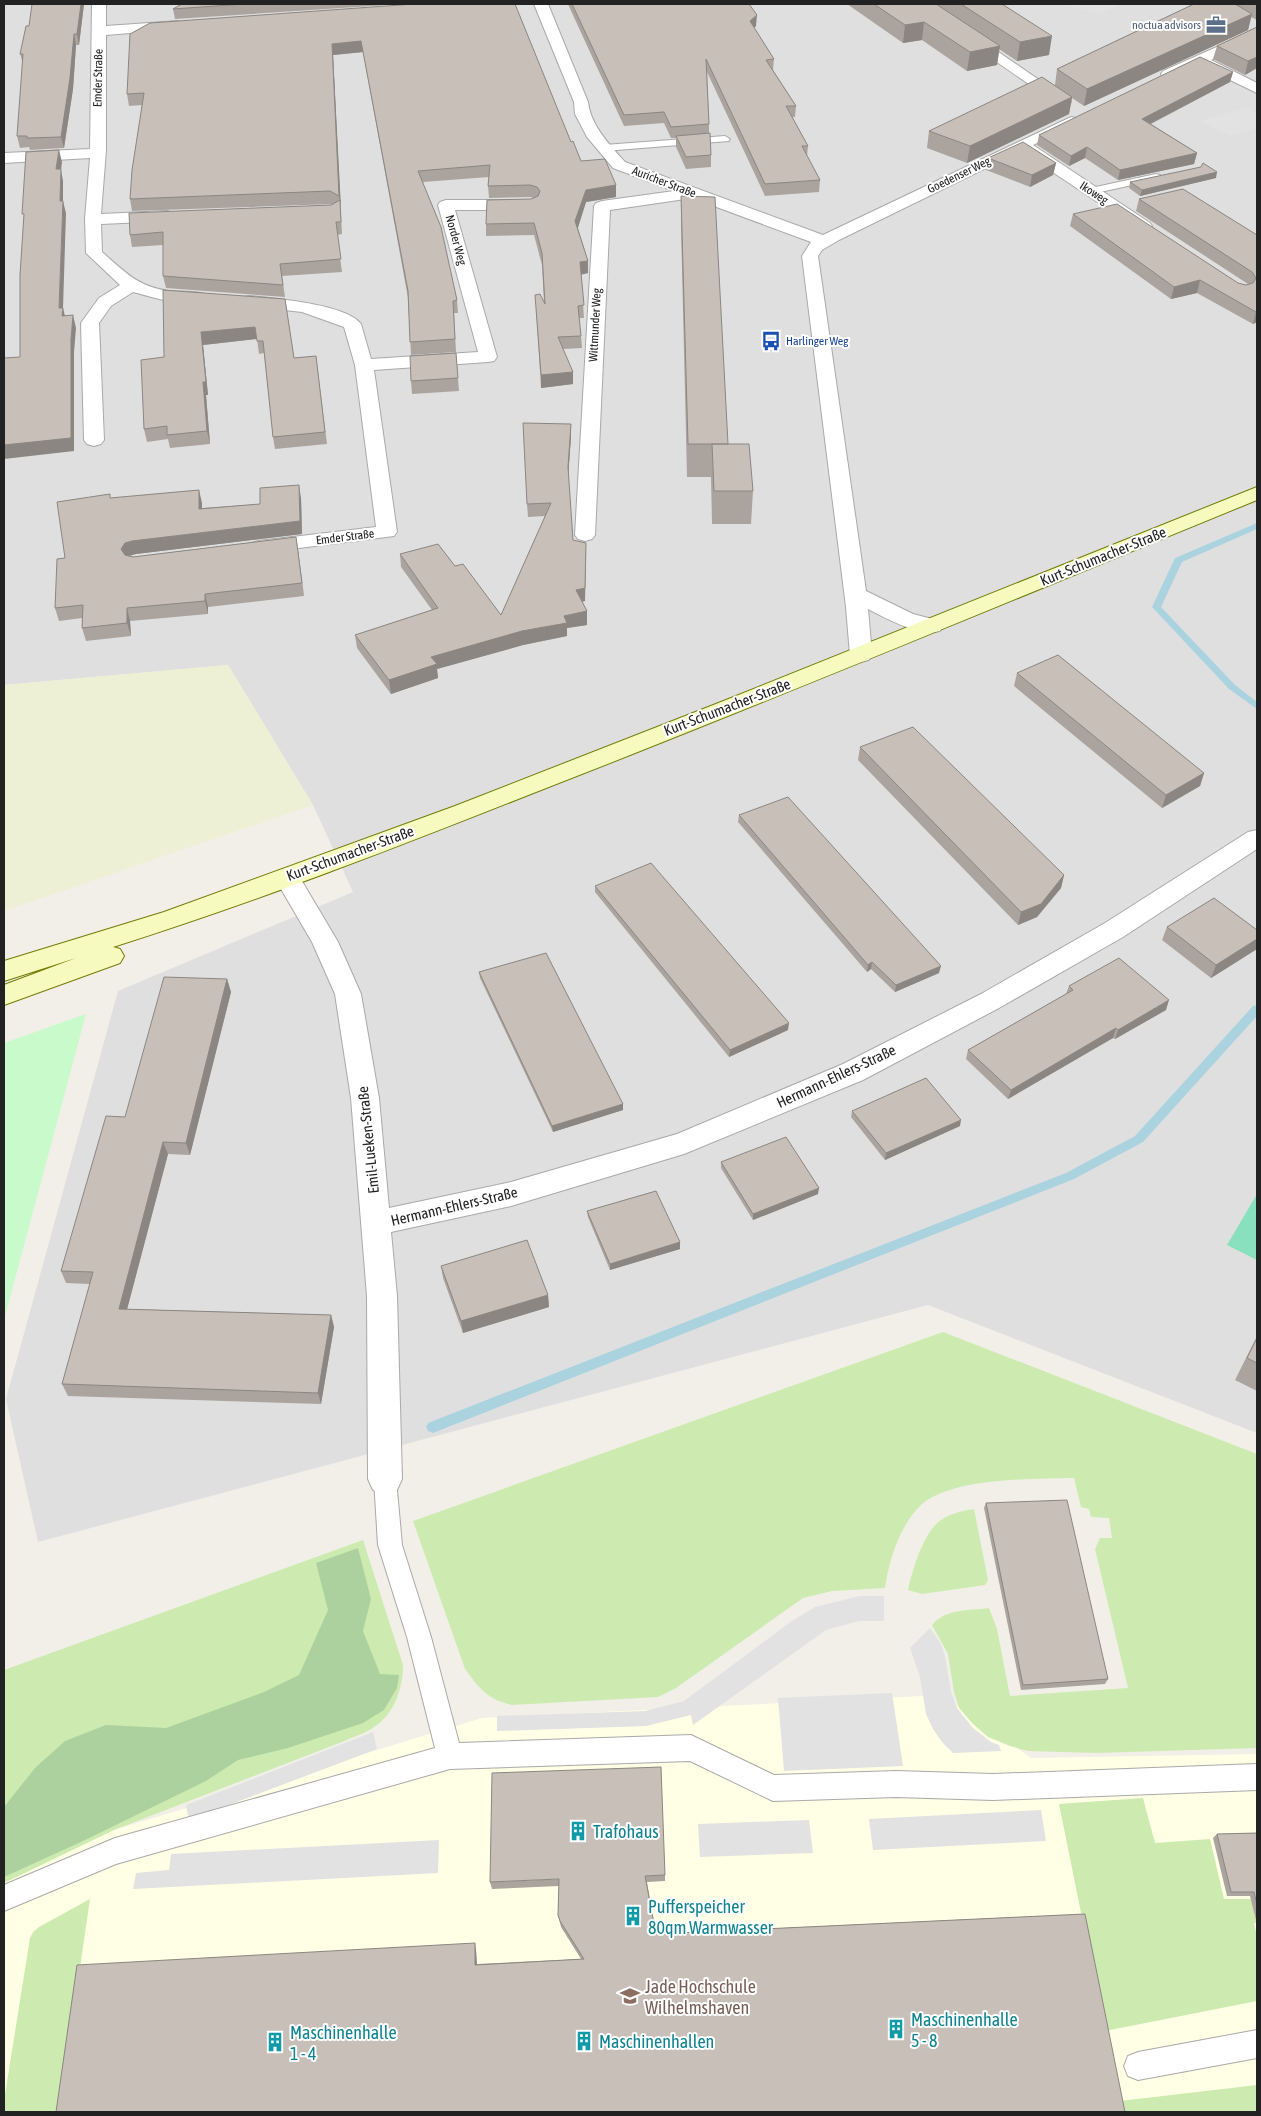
<svg xmlns="http://www.w3.org/2000/svg" width="1261" height="2116" font-family="'Asap Condensed',sans-serif">
	<rect width="100%" height="100%" fill="#f2efe9"/>
	<path fill="#e0dfdf" d="M4,4H1257V1433L928,1305L38,1542L6,1399L118,991L353,892L313,805L228,665L4,685Z"/>
	<path fill="#ffffe5" d="M942,1695L1031,1758L1257,1754V2112H4V1879L114,1830L482,1718Z"/>
	<path fill="#eef0d5" d="M228,665L313,805L4,911V685Z"/>
	<path fill="#cdebb0" d="M943,1332L1257,1454V1748L1096,1753L1028,1751L1010,1746L988,1737L973,1724L959,1708L954,1692L948,1654L932,1625C946,1608 969,1611 989,1608L997,1629L1010,1696L1128,1688L1095,1549L1100,1538H1112L1109,1518L1091,1517L1089,1509L1081,1507L1074,1478C1034,1479 948,1477 919,1507C899,1528 889,1560 885,1588L832,1591L803,1598L676,1688L658,1697L512,1705C487,1699 480,1689 465,1669L413,1521Z
		M974,1509L988,1580L985,1585L922,1594L908,1590C912,1571 924,1531 941,1520C952,1513 962,1511 974,1509Z
		M363,1540L403,1665C403,1687 395,1714 374,1727C365,1734 352,1737 342,1742L114,1830L4,1883V1670Z
		M1143,1798L1155,1843L1210,1839L1224,1899H1257V1923H1254L1257,1936V2001L1105,2031L1059,1804Z
		M90,1899L59,2112H4V2101L30,1938L33,1932L39,1927Z
		M1257,2085V2112H1123L1120,2101Z"/>
	<path fill="#add19e" d="M358,1548L371,1599L363,1631L380,1674L399,1675L397,1688L384,1710L363,1723L288,1748L238,1760L206,1781L83,1841L4,1877V1807L35,1768L65,1741L106,1725L166,1728L264,1692L299,1675L328,1610L316,1563Z"/>
	<path fill="#c8facc" d="M86,1014L4,1320V1043Z"/>
	<path fill="#88e0be" d="M1257,1194V1260L1227,1245Z"/>
	<path fill="#e2e2e2" d="M1065,4H1124L1097,14Z
		M1247,107L1257,114V128L1230,136L1200,121Z
		M860,1596H884V1621H859L826,1630L693,1725L691,1715L646,1726L497,1731V1716L645,1711L684,1701L792,1621L815,1607Z
		M930,1628L941,1644L945,1656L951,1692L957,1708L973,1728L991,1742L999,1745L1001,1751L953,1753L942,1742L933,1729L926,1714L920,1677L910,1648Z
		M892,1693L903,1766L784,1771L778,1698Z
		M373,1732L377,1749L189,1820L186,1805Z
		M1041,1810L1046,1841L873,1850L869,1819Z
		M809,1820L813,1853L700,1857L698,1824Z
		M439,1840L438,1873L133,1889L136,1873L169,1870L171,1854Z"/>
	<g fill="none" stroke-linecap="round" stroke-linejoin="round">
		<path fill="#aad3df" fill-rule="evenodd" d="M1257,523V529L1182,562L1161,607L1235,685L1257,702V709L1229,689L1152,607L1175,558Z
			M1257,1005V1016L1143,1142L1074,1179L438,1431L433,1433L428,1431L426,1427L428,1423L1066,1173L1135,1136L1253,1006Z"/>
		<defs>
			<path id="lane" d="M725,136L730,139L729,141L604,151L599,148L604,145Z
				M1156,174L1160,175L1161,177L1160,179L1091,194L1086,191L1091,188Z
				M385,1469L393,1472L396,1479L402,1545L431,1637L459,1743L691,1735L774,1775L896,1771L993,1774L1257,1764V1790L993,1800L896,1797L773,1801L690,1761L450,1769L116,1864L4,1911V1885L115,1838L435,1748L407,1637L378,1545L374,1479L377,1472Z
				M1257,2030V2058L1138,2080L1128,2076L1124,2066L1128,2056L1138,2052Z"/>
			<path id="street" d="M92,4H106V26L178,21L185,25L178,29L106,35V150L101,214L167,211L173,213L175,216L173,219L167,221L101,224L102,252C125,272 138,287 169,291C181,292 193,291 205,294L208,298L205,302C182,307 156,298 133,292L111,306L99,323L104,440L101,444L94,446L87,444L84,440L81,323L99,298L120,285L86,253L85,219L90,158L4,163V153L90,149Z
				M534,4H548L588,102C591,126 609,144 625,162L823,235L1071,117L1076,118L1078,121L1076,124L1033,145L1150,223L1152,226L1150,229H1138L1021,151L839,240L822,250L818,256L866,591L913,614L940,621L943,626L940,631C918,636 887,619 868,609L872,655L869,660L861,662L853,660L850,655L846,607L802,256L811,242L692,198L610,210L595,535L592,539L585,541L578,539L575,535L594,206L596,203L602,201L674,191L613,168L587,137L575,114L574,102Z
				M913,4H929L1071,102L1069,105H1059Z
				M1257,29V38L1211,60L1257,83V93L1199,65L1168,78L1163,77L1161,74L1163,71Z
				M446,200H525L531,202L533,205L531,208L525,210H455L497,357L494,361L488,362L374,370L397,532L394,536L259,553L252,551L249,547L252,543L259,541L376,527L355,365L344,327L302,312L249,306L243,305L240,301L243,297L249,296C273,298 347,304 361,324L371,359L478,352L438,205L440,202Z
				M1257,830V849L1123,937L999,1008L863,1080L684,1154L511,1206L391,1232L397,1296L402,1479L397,1490L385,1494L373,1490L368,1479L367,1296L351,1098L335,994L312,942L274,877L278,871L287,868L296,871L338,942L361,994L379,1098L389,1208L511,1182L677,1134L843,1064L981,994L1105,923L1248,832Z"/>
			<path id="secondary" d="M1257,487V500C1017,598 778,698 536,792C397,847 256,902 113,947L120,949L124,956L120,963L4,1005V985L76,958L4,981V961L164,912L455,806L721,702Z"/>
		</defs>
		<use href="#lane" stroke="#a9a9a9" stroke-width="2"/>
		<use href="#street" stroke="#a9a9a9" stroke-width="2"/>
		<use href="#secondary" stroke="#707d05" stroke-width="2"/>
		<use href="#lane" fill="#fff" fill-rule="evenodd"/>
		<use href="#street" fill="#fff" fill-rule="evenodd"/>
		<use href="#secondary" fill="#f7fabf" fill-rule="evenodd"/>
	</g>
	<path fill="#aba49e" d="M84,4L79,45H76L73,89L64,148L30,150L29,147L20,148L17,136L23,63L20,54L29,26Z
		M182,4H402L175,19L173,9Z
		M414,4L571,142L581,161L616,185V197L586,202L578,228L588,261V273L581,274L584,318H579L581,336L582,348L563,349L573,384L541,388L536,307L544,304L542,265L534,235L486,236V224L533,198L531,197L489,198L488,186L489,177L423,182L457,300L458,313H454L456,352L411,355L408,298L363,52L333,55L342,234L337,235L342,272L282,276L285,297L166,288L163,276V245L132,247L130,235L331,205L333,204L132,211L130,199L142,105L129,106L127,94Z
		M568,4H749L756,26L754,28L774,59L773,70L796,106L795,117H792L808,146L807,156L820,180L819,192L765,196L707,72L709,124V133L711,155V167L686,169L676,147V138H671L664,123L624,126L572,13Z
		M847,4H1002L1049,55L1017,61L999,49L997,65L967,71L922,40L903,43Z
		M1194,4H1257V20L1251,17L1248,30L1084,106L1072,98L1069,114L967,163L927,148L929,131L1055,85L1057,69Z
		M1257,27V68L1245,75L1213,59L1217,46Z
		M1233,72L1230,82L1151,124L1197,153L1194,164L1118,180L1085,158L1069,166L1037,145L1039,135Z
		M988,158L1056,163L1053,175L1030,187L986,170Z
		M1216,178L1140,196L1129,188L1130,182Z
		M681,196L728,444L753,491L751,524H712L711,477H687L681,227Z
		M1139,199L1257,235V322L1253,324L1197,293L1171,299L1070,226L1073,214L1238,283L1246,285L1248,284L1136,211Z
		M285,299L294,358L316,356L327,444L275,449L273,437L264,353L259,354L257,339L203,345L208,395H206L210,444L170,448L168,439L147,442L144,429L164,357Z
		M456,353L459,391L412,394L411,381Z
		M571,424V437L568,476L573,540L586,543L585,601L582,602L587,611V625L567,628V636L523,645L437,669L438,678L391,694L357,648L355,635L432,610L401,567L400,554L455,566L501,615L545,516L528,517L527,504Z
		M111,498L202,503V508L260,504L301,498L302,534L136,554L130,556L133,557L296,537L304,596L208,607V614L130,621L131,636L86,641L82,628V618L59,621L55,608L65,558Z
		M1017,673L1204,773L1200,786L1162,808L1014,686Z
		M860,747L1064,875L1061,888L1037,917L1018,925L858,760Z
		M739,815L939,973L895,992L871,969L867,972L738,822Z
		M595,886L788,1030L729,1057L595,892Z
		M1167,927L1257,930V949L1211,978L1162,940Z
		M479,972L623,1104V1110L553,1132L480,978Z
		M227,979L231,992L190,1155L168,1154L127,1309L331,1315L334,1327L321,1404L68,1396L62,1384L90,1284L66,1283L61,1271L125,1117Z
		M1069,986L1166,1010L1115,1039L1113,1038L1008,1099L966,1059L968,1050L1066,994Z
		M852,1111L960,1126L885,1160L851,1117Z
		M721,1162L818,1194L753,1220L721,1168Z
		M587,1211L680,1249L610,1270L588,1217Z
		M441,1266L548,1295L549,1307L463,1333L443,1278Z
		M1257,1336V1391L1235,1380Z
		M986,1503L1108,1679L1105,1684L1021,1690L984,1508Z
		M1257,1833V1924L1250,1896H1227L1213,1838L1217,1834Z
		M665,1875V1881L647,1882L656,1934L1085,1914L56,2112L476,1950L477,1964L581,1959L561,1927L558,1915L559,1886L492,1889L490,1882Z"/>
	<path fill="#8b8681" d="M81,4H84L79,45L77,34Z
		M1252,14L1248,30L1084,106L1087,89Z
		M757,15L756,26L750,32V21Z
		M924,22L922,40L903,43L905,25Z
		M74,34L76,45L73,89L64,148L61,137Z
		M1052,36L1049,55L1017,61L1020,42Z
		M361,41L363,52L333,55L341,208L339,196L332,44Z
		M1000,46L997,65L967,71L970,52Z
		M1257,57V68L1245,75L1248,61Z
		M1233,72L1230,82L1140,129L1142,119Z
		M1072,97L1069,114L967,163L970,146Z
		M1087,147L1085,158L1069,166L1071,156Z
		M59,150L62,162L61,170L63,181V213L60,201L56,169Z
		M1197,153L1194,164L1118,180L1120,170Z
		M1056,163L1053,175L1030,187L1032,175Z
		M1217,172L1216,178L1140,196L1142,190Z
		M616,185V197L586,202L576,233L575,221L586,190Z
		M63,201L66,213L63,308L66,320L65,329L59,308Z
		M588,261V273L580,275V262Z
		M1200,280L1197,293L1171,299L1174,287Z
		M1257,311V322L1253,324L1256,312Z
		M73,315L76,328L74,352V451L4,459V445L71,339Z
		M255,327L257,339L203,345L208,395H206L210,444L207,431L203,382L201,332Z
		M573,372V384L541,388V375Z
		M571,424V437L568,479V467Z
		M299,485L301,498L302,534L136,554L128,556L124,562L121,549L125,543L132,541L300,521Z
		M199,490L202,503V522L199,509Z
		M296,537L298,550L304,596L302,583Z
		M586,543L585,601L576,603V590Z
		M205,594L208,607V614L205,601Z
		M127,608L130,621L131,636L127,623Z
		M587,611V625L567,628V636L523,645L437,669L438,678L391,694L389,680L431,657L564,616Z
		M1204,773L1200,786L1162,808L1166,795Z
		M1064,875L1061,888L1037,917L1018,925L1021,912Z
		M1257,939V949L1211,978L1216,965Z
		M872,962L871,969L867,972L868,965Z
		M941,966L939,973L895,992L896,985Z
		M227,979L231,992L190,1155L186,1143Z
		M1169,1000L1166,1010L1115,1039L1118,1030Z
		M789,1023L788,1030L729,1057L730,1050Z
		M1116,1028L1113,1038L1008,1099L1011,1090Z
		M623,1104V1110L553,1132L552,1126Z
		M961,1120L960,1126L885,1160L886,1153Z
		M163,1142L168,1154L124,1321L119,1309Z
		M819,1188L818,1194L753,1220V1214Z
		M680,1242V1249L610,1270V1264Z
		M548,1295L549,1307L463,1333L461,1321Z
		M331,1315L334,1327L321,1404L318,1393Z
		M475,1943L476,1950L477,1970L475,1965Z"/>
	<path fill="#c7bfb8" stroke="#8b8681" d="M32,4H81L77,34H74L70,78L61,137L27,138V136H17L23,54H20L26,26H29Z
		M182,4H244L173,9Z
		M414,4H515L571,142L573,141L581,161L605,159L616,185L586,190L575,221L588,261L580,262L584,305L578,306L581,336L558,337L573,372L541,375L535,295L540,294L545,304L542,253L534,223L486,224L487,200L531,199L538,196L540,191L537,187L530,185L488,186L490,165L418,171L441,227L457,300L453,301L455,339L410,342L408,291L361,41L332,44L339,196L330,191L130,199L132,170L144,93L127,94L130,34L150,23Z
		M572,4H749L757,15L750,21L774,59L766,60L796,106H786L808,146H802L820,180L765,184L706,59L709,124L671,127L664,112L624,115Z
		M874,4H936L1000,46L970,52L924,22L905,25Z
		M961,4H1002L1052,36L1020,42Z
		M1194,4H1235L1252,14L1087,89L1057,69Z
		M1257,27V57L1248,61L1217,46Z
		M1200,57L1233,72L1142,119L1197,153L1120,170L1087,147L1071,156L1039,135Z
		M1042,77L1072,97L970,146L929,131Z
		M710,133L711,155L686,157L676,136Z
		M1023,142L1056,163L1032,175L988,158Z
		M59,150L56,169H61L60,201H63L59,308H63L62,316L73,315L71,339V438L4,445V358L20,357V275L24,214H22L26,152Z
		M1203,163L1217,172L1142,190L1130,182L1201,167Z
		M1183,189L1257,235V311L1256,312L1200,280L1174,287L1073,214L1117,204L1238,283L1246,285L1253,283L1256,278L1252,272L1139,199Z
		M681,196L715,197L728,444H688Z
		M340,200L341,222H336L341,259L280,264L283,285L163,276V232L130,235L129,213L331,205Z
		M163,290L285,299L294,358L316,356L325,432L273,437L263,341H257L255,327L201,332L206,382H203L207,431L167,435V426L144,429L141,360L164,357Z
		M456,353L458,378L411,381L410,356Z
		M523,423L571,424L568,467L573,540L586,543L585,588L576,590L587,611L564,616L567,623L522,631L431,657L437,664L389,680L355,635L438,608L400,554L438,544L455,566L463,564L501,615L551,503L527,504Z
		M712,444H749L753,491H714Z
		M299,485L300,521L132,541L125,543L121,549L125,555L133,557L296,537L302,583L205,594V601L127,608V623L82,628L83,605L55,608L57,559L65,558L57,502L110,494V498L199,490V509L260,504V488Z
		M1058,655L1204,773L1166,795L1017,673Z
		M913,727L1064,875L1041,904L1021,912L860,747Z
		M788,797L941,966L896,985L872,962L868,965L739,815Z
		M651,863L789,1023L730,1050L595,886Z
		M1214,898L1257,930V939L1216,965L1167,927Z
		M546,953L623,1104L552,1126L479,972Z
		M1119,958L1169,1000L1118,1030L1116,1028L1011,1090L968,1050L1073,990L1069,986Z
		M164,977L227,979L186,1143L163,1142L119,1309L331,1315L318,1393L62,1384L93,1272L61,1271L106,1116L125,1117Z
		M926,1078L961,1120L886,1153L852,1111Z
		M786,1137L819,1188L753,1214L721,1162Z
		M656,1191L680,1242L610,1264L587,1211Z
		M527,1240L548,1295L461,1321L441,1266Z
		M1257,1338V1363L1247,1358Z
		M1067,1500L1108,1679L1023,1685L986,1503Z
		M661,1767L665,1875L645,1876L656,1934L1085,1914L1125,2112H56L77,1965L475,1943V1965L584,1959L560,1921L558,1915L559,1879L490,1882L492,1773Z
		M1257,1833V1905L1254,1892H1231L1217,1834Z"/>
	<defs>
		<symbol id="office-bare" viewBox="-9 -9 18 18"><path d="M-6-3h4V-5.5h4V-3h4V5H-6ZM-1-4.5V-3h2v-1.5ZM-6 0V1H6V0Z" fill="#5c6f8a" stroke="#fff" stroke-width="2.5" paint-order="stroke"/></symbol>
		<symbol id="bus-bare" viewBox="-9 -9 18 18"><path d="M-5-6H5V4H4V6H2V4H-2V6H-4V4H-5ZM-3.5-4V0h7V-4ZM-3.5 1.2v1.5H-2V1.2ZM2 1.2v1.5H3.5V1.2Z" fill="#1a4fb4" stroke="#fff" stroke-width="2.5" paint-order="stroke"/></symbol>
		<symbol id="building-bare" viewBox="-9 -9 18 18"><path d="M-4-6H4V6H1V3H-1V6H-4ZM-2.5-4.3h1.7v1.8h-1.7ZM.8-4.3h1.7v1.8H.8ZM-2.5-1h1.7V.8h-1.7ZM.8-1h1.7V.8H.8Z" fill="#0f9aa8" stroke="#fff" stroke-width="2.5" paint-order="stroke"/></symbol>
		<symbol id="university-bare" viewBox="-9 -9 18 18"><path d="M0-5L7-2L0 1L-7-2ZM-4 1L0 2.5L4 1V4Q0 6-4 4Z" fill="#8d6e63" stroke="#fff" stroke-width="2.5" paint-order="stroke"/></symbol>
	</defs>
	<g fill-rule="evenodd">
		<use href="#office-bare" x="1202" y="11" width="28" height="28"/>
		<use href="#bus-bare" x="757" y="327" width="28" height="28"/>
		<use href="#building-bare" x="564" y="1817" width="28" height="28"/>
		<use href="#building-bare" x="619" y="1902" width="28" height="28"/>
		<use href="#university-bare" x="616" y="1982" width="28" height="28"/>
		<use href="#building-bare" x="882" y="2015" width="28" height="28"/>
		<use href="#building-bare" x="570" y="2027" width="28" height="28"/>
		<use href="#building-bare" x="261" y="2028" width="28" height="28"/>
	</g>
	<g text-anchor="middle" dominant-baseline="central" stroke-width="4" stroke-linejoin="round" paint-order="stroke">
		<g font-size="12" fill="#4e5e75" stroke="#fff" text-anchor="end">
			<text x="1201" y="25">noctua advisors</text>
		</g>
		<g font-size="12" fill="#222" stroke="#fff">
			<text transform="translate(98 78) rotate(-89)">Emder Straße</text>
			<text transform="translate(959 175) rotate(-26)">Goedenser Weg</text>
			<text transform="translate(664 182) rotate(21)">Auricher Straße</text>
			<text transform="translate(1094 193) rotate(33)">Ikoweg</text>
			<text transform="translate(456 240) rotate(75)">Norder Weg</text>
			<text transform="translate(595 325) rotate(-87)">Wittmunder Weg</text>
			<text transform="translate(345 537) rotate(-7)">Emder Straße</text>
		</g>
		<g font-size="12" fill="#164399" stroke="#fff" text-anchor="start">
			<text x="786" y="341">Harlinger Weg</text>
		</g>
		<g font-size="15" fill="#222" stroke="#fff">
			<text transform="translate(1103 556) rotate(-22)">Kurt-Schumacher-Straße</text>
			<text transform="translate(727 707) rotate(-21)">Kurt-Schumacher-Straße</text>
			<text transform="translate(350 853) rotate(-20)">Kurt-Schumacher-Straße</text>
			<text transform="translate(836 1076) rotate(-25)">Hermann-Ehlers-Straße</text>
			<text transform="translate(368 1140) rotate(-96)">Emil-Lueken-Straße</text>
			<text transform="translate(454 1206) rotate(-13)">Hermann-Ehlers-Straße</text>
		</g>
		<g font-size="18" fill="#0d838f" stroke="#fff" text-anchor="start">
			<text x="593" y="1831">Trafohaus</text>
			<text x="648" y="1906">Pufferspeicher<tspan x="648" dy="21">80qm Warmwasser</tspan></text>
			<text x="911" y="2019">Maschinenhalle<tspan x="911" dy="21">5 - 8</tspan></text>
			<text x="290" y="2032">Maschinenhalle<tspan x="290" dy="21">1 - 4</tspan></text>
			<text x="599" y="2041">Maschinenhallen</text>
		</g>
		<g font-size="18" fill="#785e54" stroke="#fff" text-anchor="start">
			<text x="645" y="1986">Jade Hochschule<tspan x="645" dy="21">Wilhelmshaven</tspan></text>
		</g>
	</g>
	<rect width="1261" height="2116" fill="none" stroke="#222222" stroke-width="10"/>
</svg>
